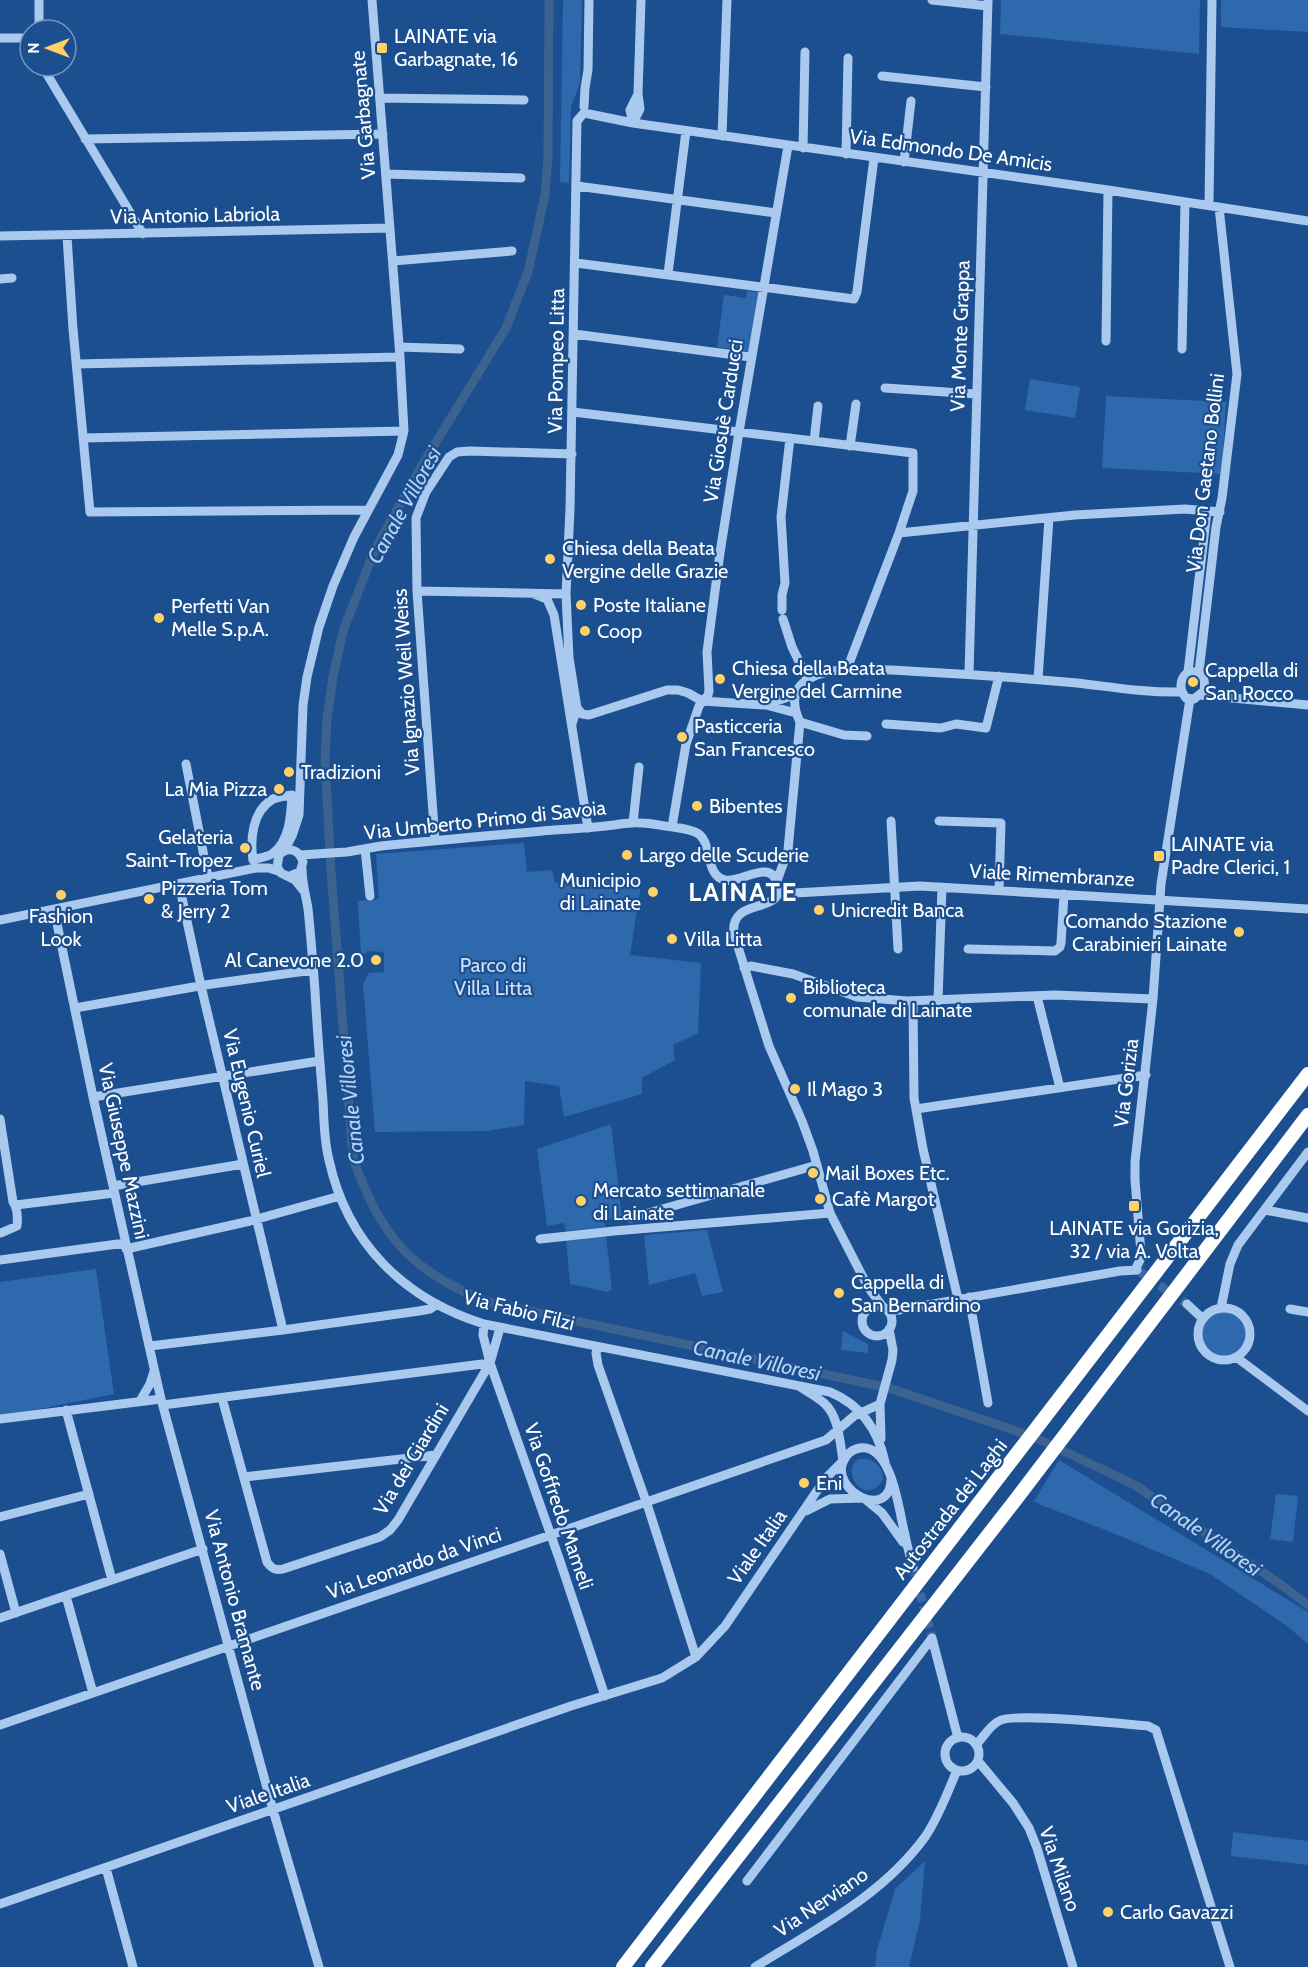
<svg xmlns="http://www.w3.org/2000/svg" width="1308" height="1967" font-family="Cabin,sans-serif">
	<rect width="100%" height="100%" fill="#1b4f8f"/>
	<path fill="#2e69ad" d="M563,0H582L580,83L571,107L569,183L560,182Z
		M1001,0H1200L1199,54L1000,34Z
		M1221,0H1308V32L1221,27Z
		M747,291L759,292L749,351L717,347L724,295L746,298Z
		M1030,379L1080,387L1075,418L1025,410Z
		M1106,396L1226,402L1222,474L1102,468Z
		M524,843L527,872L552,870L555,883L642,878L630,955L701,963L698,1033L673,1045L675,1060L642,1078V1094L564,1117L559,1086L525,1081L524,1125L488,1131L375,1132L363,984L369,973L384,972V952L367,951L366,954H361L358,901L379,899L376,854Z
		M611,1124L622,1217L604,1220L605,1227L566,1231L564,1223L547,1226L537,1149Z
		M707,1230L723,1292L702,1296L695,1273L649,1285L644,1235Z
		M606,1236L612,1290L608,1292L570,1284L566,1240Z
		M96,1269L114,1394L0,1417V1282Z
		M1202 1334a22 22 0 1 1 44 0a22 22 0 1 1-44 0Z
		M843,1331L868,1344V1353L841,1350Z
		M858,1459C873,1457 883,1465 883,1480C865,1508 840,1472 858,1459Z
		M1059,1460L1308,1612V1644L1287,1626L1210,1574L1113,1533L1041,1505L1034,1501Z
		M1276,1494L1298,1496L1293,1542L1270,1539Z
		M1233,1832L1308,1841V1865L1231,1856Z
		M925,1861L920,1920L909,1967H875L877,1950L895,1889Z"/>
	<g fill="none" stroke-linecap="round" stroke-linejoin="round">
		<path stroke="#3c6290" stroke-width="9" d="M549,0L548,157L545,195L528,272L506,328L422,465L375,549L343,631L333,677L327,719L325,760L331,871L353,1158C381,1237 410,1271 488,1302L889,1388L1034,1437L1135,1485L1280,1584L1308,1605"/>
		<path stroke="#3d69a0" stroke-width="9" stroke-dasharray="9 4.5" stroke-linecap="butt" d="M1137,1270L1187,1304
			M913,1567L932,1638"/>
		<path stroke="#a9c9ee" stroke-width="9" d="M39,0V30
			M932,0L988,6
			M0,38H30
			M42,66L143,234
			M882,76L986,87
			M638,94L641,0
			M638,94L640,109L633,123L630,110Z
			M380,98L524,100
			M584,107L585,88L588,70L589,0
			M589,114L633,123L1108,190L1308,221
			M722,136L727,0
			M85,139L383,134
			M803,148L805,52
			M846,154L848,58
			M904,162L911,101
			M386,174L521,178
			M577,186L776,213
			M1209,205L1212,0
			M0,236L390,228
			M67,236L73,329L90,512L368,510
			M393,261L512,251
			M576,263L854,299L857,292L874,158
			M668,274L686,131
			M0,279L12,278
			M574,334L751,357
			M1106,341L1108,190
			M399,347L460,349
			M1182,349L1185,202
			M77,364L400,357
			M885,388L976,394
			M573,412L913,453V491L899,533L847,669
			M83,438L404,431
			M814,441L818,406
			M850,446L856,404
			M899,533L1075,515L1185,509L1220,512
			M417,591L566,594
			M534,594L547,599L554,615L588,828
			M782,610V595L785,583L781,517L790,438
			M783,619L792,647L808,680
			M1188,672L1207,511
			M1188,672C1202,670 1206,678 1204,691L1194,699L1186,698C1179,690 1179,679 1188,672Z
			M1199,672L1216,527L1222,498L1237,374L1219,207
			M969,674L988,0
			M1038,679L1049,518
			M1200,695L1308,705
			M766,705L796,713
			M575,708H577L582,714L589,715L667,690H678L688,693L702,701L765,705L794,695
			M800,722C790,701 793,684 817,675C846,665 879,670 908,671C965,674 1021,678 1077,683C1112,687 1147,693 1182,692
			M800,722L844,735L867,736
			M572,724L577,708L569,658L566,594L570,509L577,121L583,114
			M886,724L941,728L956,724L986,728L999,676
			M186,764L208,877
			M292,795C291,814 290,842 272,854C267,857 258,858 253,860C250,840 252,811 273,799C278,797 286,796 292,795Z
			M891,821L898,949
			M939,821L1001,823L999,890
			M633,823L639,767
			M672,827L686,744L699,706L708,695L709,691L707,652L720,553L739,432L788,146
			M435,841L417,591L416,518L426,492L449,457L457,452L470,451L572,454
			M365,849L370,896
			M284,851L292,836L299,815L303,705L307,677L319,627L333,586L354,537L398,455L404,431L400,357L372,0
			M300,855L347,852L381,846C439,840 497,835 554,830C571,829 588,828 605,826C616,825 629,822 641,823C652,823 662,826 673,827C680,828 688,829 695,832C714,839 703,875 725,880C740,884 770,858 777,883C787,916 729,895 734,934L769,1046L802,1121L813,1151L830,1213L868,1287L883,1307
			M302,869C302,883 306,896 308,909C311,937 313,964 315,991C317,1028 320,1064 323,1101C324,1121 324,1141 329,1160C347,1243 404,1299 484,1324L830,1392C861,1405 878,1430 885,1462
			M290,876L300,872L303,862C299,849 288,846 279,855L277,867L281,873L295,880L303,890
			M777,881L788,850L800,722
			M179,884L201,986L283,1330
			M777,894L920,886L1308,909
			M54,909L93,1097L161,1399L273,1810L319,1967
			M0,920L256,868H269L278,871
			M968,949L1055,951L1060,947L1061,943L1064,894
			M744,968L751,966L793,974L857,997L907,1001L1055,995L1153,999
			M1037,996L1060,1088
			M913,1001L914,1098L923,1149L958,1299
			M938,1001L942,887
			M75,1008L205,985L313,970
			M93,1097L319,1061
			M916,1109L1146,1075
			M0,1119L13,1202C18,1209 18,1217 17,1226L1,1233
			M113,1186L243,1164
			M16,1205L114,1193
			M1265,1210L1308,1218
			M631,1218L817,1165
			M540,1239L614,1231L830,1213
			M126,1249L250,1221L340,1196
			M0,1260L125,1243
			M1135,1270L1140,1260L1141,1253L1135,1180V1162L1153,999L1161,884L1190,699
			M969,1297L988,1403
			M1187,1304L1203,1319
			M862 1321a15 15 0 1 1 30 0a15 15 0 1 1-30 0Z
			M885,1308L899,1310L1120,1271L1137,1270
			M1221,1308L1230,1264L1238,1245L1308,1152
			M1198 1334a26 26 0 1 1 52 0a26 26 0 1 1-52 0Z
			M1290,1309L1308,1312
			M484,1324L483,1335L490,1363L560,1561L605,1696
			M150,1346L283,1330L419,1311L430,1309L437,1304
			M598,1347L596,1353L598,1365L648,1507L696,1657
			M1236,1357L1308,1411
			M800,1387C808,1392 817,1397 824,1403C839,1416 840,1443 843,1461
			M222,1398L267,1562C271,1568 275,1571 283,1569L380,1537L390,1530L398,1520L490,1363L500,1328
			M140,1401L150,1384L154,1371
			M163,1405L490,1363
			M66,1410L112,1580
			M0,1419L161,1399
			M881,1439L880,1404L892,1360L893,1350L889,1329
			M244,1477L436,1455
			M891,1479C890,1522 831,1491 843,1462C846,1455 852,1449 860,1448C893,1444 899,1513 905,1535C907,1546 910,1556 913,1567
			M865,1499L882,1513L903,1542
			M806,1511L830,1499L863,1498
			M0,1517L89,1494
			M0,1554L16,1613
			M66,1596L93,1693
			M0,1618L203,1549
			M932,1638L958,1738
			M0,1725L826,1440L854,1416L880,1404
			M945 1754a17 17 0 1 1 34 0a17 17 0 1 1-34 0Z
			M976,1745C983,1738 990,1725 999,1721C1014,1712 1124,1724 1148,1726L1156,1730L1230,1967
			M978,1761L1013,1803L1029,1828L1037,1848L1073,1967
			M106,1868L133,1967
			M747,1881L932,1638
			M0,1904L571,1706L662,1678L696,1657L725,1626L825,1479L843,1461
			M755,1967C816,1929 882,1896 925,1837C937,1820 949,1790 957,1770"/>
		<path stroke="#fff" stroke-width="14" d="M623,1967L1308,1074
			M652,1967L1017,1498L1308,1115"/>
	</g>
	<g fill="#ffd166" stroke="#1b4f8f" stroke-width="2">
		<rect x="376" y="42" width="12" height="12" rx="3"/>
		<circle cx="550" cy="559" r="6"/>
		<circle cx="581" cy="605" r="6"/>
		<circle cx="159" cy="618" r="6"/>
		<circle cx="585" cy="631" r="6"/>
		<circle cx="720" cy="679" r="6"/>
		<circle cx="1193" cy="682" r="6"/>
		<circle cx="682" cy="737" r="6"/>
		<circle cx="289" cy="772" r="6"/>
		<circle cx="279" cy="789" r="6"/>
		<circle cx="697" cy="806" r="6"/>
		<circle cx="245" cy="848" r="6"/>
		<circle cx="627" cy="855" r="6"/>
		<rect x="1153" y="850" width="12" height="12" rx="3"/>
		<circle cx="653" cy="892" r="6"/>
		<circle cx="61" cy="895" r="6"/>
		<circle cx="149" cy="899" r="6"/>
		<circle cx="819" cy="910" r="6"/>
		<circle cx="1239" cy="932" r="6"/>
		<circle cx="672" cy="939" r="6"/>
		<circle cx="376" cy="960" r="6"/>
		<circle cx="791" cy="998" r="6"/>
		<circle cx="795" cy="1089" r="6"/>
		<circle cx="813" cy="1173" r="6"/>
		<circle cx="820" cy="1199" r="6"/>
		<circle cx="581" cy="1201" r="6"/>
		<rect x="1128" y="1200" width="12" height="12" rx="3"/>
		<circle cx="839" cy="1293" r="6"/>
		<circle cx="804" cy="1483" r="6"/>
		<circle cx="1108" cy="1912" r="6"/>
	</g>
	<g text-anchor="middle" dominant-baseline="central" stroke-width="4.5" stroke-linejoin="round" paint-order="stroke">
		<g font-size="20" fill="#fff" stroke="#1b4f8f" text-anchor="start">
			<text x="394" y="36">LAINATE via<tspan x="394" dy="23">Garbagnate, 16</tspan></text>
			<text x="562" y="548">Chiesa della Beata<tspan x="562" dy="23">Vergine delle Grazie</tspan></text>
			<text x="593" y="605">Poste Italiane</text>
			<text x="171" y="606">Perfetti Van<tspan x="171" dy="23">Melle S.p.A.</tspan></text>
			<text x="597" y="631">Coop</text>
			<text x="732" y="668">Chiesa della Beata<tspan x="732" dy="23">Vergine del Carmine</tspan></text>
			<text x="1205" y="670">Cappella di<tspan x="1205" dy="23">San Rocco</tspan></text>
			<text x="694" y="726">Pasticceria<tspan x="694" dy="23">San Francesco</tspan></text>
			<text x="301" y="772">Tradizioni</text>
			<text x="267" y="789" text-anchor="end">La Mia Pizza</text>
			<text x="709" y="806">Bibentes</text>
			<text x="233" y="837" text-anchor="end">Gelateria<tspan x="233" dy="23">Saint-Tropez</tspan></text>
			<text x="1171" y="844">LAINATE via<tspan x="1171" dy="23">Padre Clerici, 1</tspan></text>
			<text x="639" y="855">Largo delle Scuderie</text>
			<text x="641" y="880" text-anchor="end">Municipio<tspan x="641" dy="23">di Lainate</tspan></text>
			<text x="161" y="888">Pizzeria Tom<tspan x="161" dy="23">&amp; Jerry 2</tspan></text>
			<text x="831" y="910">Unicredit Banca</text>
			<text x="61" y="916" text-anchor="middle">Fashion<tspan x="61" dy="23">Look</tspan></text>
			<text x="1227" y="921" text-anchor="end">Comando Stazione<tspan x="1227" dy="23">Carabinieri Lainate</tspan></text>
			<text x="684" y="939">Villa Litta</text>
			<text x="364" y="960" text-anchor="end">Al Canevone 2.0</text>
			<text x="803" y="987">Biblioteca<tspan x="803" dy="23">comunale di Lainate</tspan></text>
			<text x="807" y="1089">Il Mago 3</text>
			<text x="825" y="1173">Mail Boxes Etc.</text>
			<text x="593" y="1190">Mercato settimanale<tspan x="593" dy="23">di Lainate</tspan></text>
			<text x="832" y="1199">Cafè Margot</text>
			<text x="1134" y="1228" text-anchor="middle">LAINATE via Gorizia,<tspan x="1134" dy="23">32 / via A. Volta</tspan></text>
			<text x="851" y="1282">Cappella di<tspan x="851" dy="23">San Bernardino</tspan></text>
			<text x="816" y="1483">Eni</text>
			<text x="1120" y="1912">Carlo Gavazzi</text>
		</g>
		<g font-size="20" fill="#fff" stroke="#1b4f8f">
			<text transform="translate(363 115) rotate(-95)">Via Garbagnate</text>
			<text transform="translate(951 150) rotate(8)">Via Edmondo De Amicis</text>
			<text transform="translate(195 215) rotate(-1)">Via Antonio Labriola</text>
			<text transform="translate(960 336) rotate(-88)">Via Monte Grappa</text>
			<text transform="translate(556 361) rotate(-89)">Via Pompeo Litta</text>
			<text transform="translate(723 421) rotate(-81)">Via Giosuè Carducci</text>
			<text transform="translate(1205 473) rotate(-83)">Via Don Gaetano Bollini</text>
			<text transform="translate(406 682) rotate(-94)">Via Ignazio Weil Weiss</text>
			<text transform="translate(485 820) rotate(-6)">Via Umberto Primo di Savoia</text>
			<text transform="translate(1052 875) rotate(3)">Viale Rimembranze</text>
			<text transform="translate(1126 1083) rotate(-83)">Via Gorizia</text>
			<text transform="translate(247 1103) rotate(77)">Via Eugenio Curiel</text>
			<text transform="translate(124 1151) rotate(78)">Via Giuseppe Mazzini</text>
			<text transform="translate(519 1310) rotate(14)">Via Fabio Filzi</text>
			<text transform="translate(411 1459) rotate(-59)">Via dei Giardini</text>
			<text transform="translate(559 1506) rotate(71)">Via Goffredo Mameli</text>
			<text transform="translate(950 1509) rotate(-52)">Autostrada dei Laghi</text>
			<text transform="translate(757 1547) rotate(-55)">Viale Italia</text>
			<text transform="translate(414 1563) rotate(-19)">Via Leonardo da Vinci</text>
			<text transform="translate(235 1600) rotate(75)">Via Antonio Bramante</text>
			<text transform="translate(268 1793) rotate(-19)">Viale Italia</text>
			<text transform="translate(1060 1869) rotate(71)">Via Milano</text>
			<text transform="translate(821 1902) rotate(-34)">Via Nerviano</text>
		</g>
		<g font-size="20" fill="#cfe3fa" stroke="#1b4f8f">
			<text x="493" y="965">Parco di<tspan x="493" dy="23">Villa Litta</tspan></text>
		</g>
		<g font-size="21" font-style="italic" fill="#b5d3f5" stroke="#1b4f8f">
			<text transform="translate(404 505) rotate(-61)">Canale Villoresi</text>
			<text transform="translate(350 1100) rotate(-96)">Canale Villoresi</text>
			<text transform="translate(757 1360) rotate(12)">Canale Villoresi</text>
			<text transform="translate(1206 1534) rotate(35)">Canale Villoresi</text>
		</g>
		<g font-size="26" font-weight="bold" letter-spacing="1.5" fill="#fff" stroke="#1b4f8f">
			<text x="743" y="892">LAINATE</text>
		</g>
	</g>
	<g transform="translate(48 48) rotate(270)"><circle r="28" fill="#1b4f8f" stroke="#7695bc" stroke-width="1.5"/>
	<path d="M0-4.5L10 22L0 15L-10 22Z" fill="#ffd166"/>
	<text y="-9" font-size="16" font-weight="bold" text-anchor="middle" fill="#ffffff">N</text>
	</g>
</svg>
